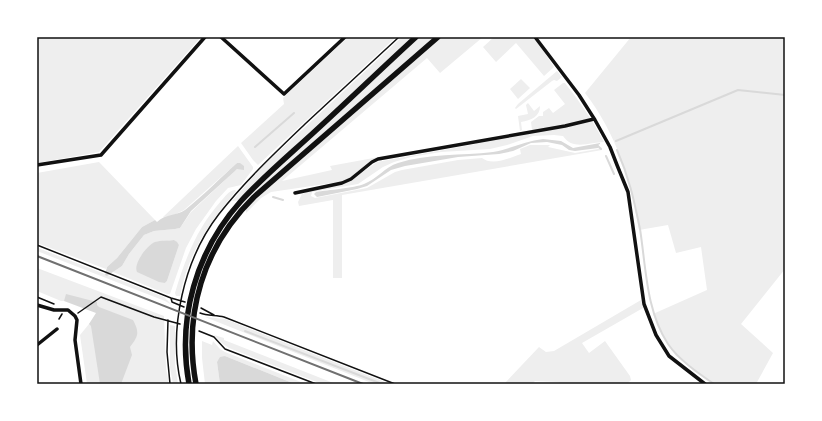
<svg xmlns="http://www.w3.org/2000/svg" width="822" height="421" font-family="'IBM Plex Sans',sans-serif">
	<rect width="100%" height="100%" fill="#fff"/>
	<path fill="#eee" fill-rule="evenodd" d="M37,37H201L99,152L37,163Z
		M348,37H396L258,165L253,160L241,143L284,104L283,98Z
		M402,37H414L240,200L232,201L261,168Z
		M419,37H435L252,195L240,207L239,206L251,194Z
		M440,37H483L440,73L427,58L282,181L332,170L330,166L379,157L371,161L350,178L339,182L271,192L261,198L246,213V207Z
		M494,37H532L540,46L554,67L544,76L516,43L496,62L483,47Z
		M631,37H785V269L741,324L773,353L756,384H713L676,356L662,335L653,314L707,290L701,247L676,253L668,225L639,230C631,180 616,133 585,93Z
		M557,71L562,77L557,81L554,80L552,81L516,109L515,108L518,104Z
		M521,79L530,88L518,99L510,89Z
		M563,83H565C580,102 593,121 604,142C590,142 573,151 563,136L554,135L533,136L507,145L490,149L441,152L411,157L394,162L383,167L358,184L312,192L311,196L315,198L367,188L395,172L402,170L458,160L482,158C492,166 510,158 521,154L520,149L530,145H550L548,147L575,153L598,149L601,147L602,150L342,195V278H333V200L299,206L298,202L302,194L311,190L345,184L377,162L476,144V141L532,130L531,122L539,116H543V112L549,108L553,113L565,104L554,90Z
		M528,103L534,111L540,106C540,117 531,120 521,122L522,130L520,131L518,116L528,114L526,105Z
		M238,146L253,167V169L241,185L228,188L216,201L196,229L186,248L170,294H167L113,272L122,266L129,254L144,235L154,231L175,229L180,228L191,212L237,169V163L184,210L172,216L163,217ZM174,240L179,245L167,281L165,283L155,242Z
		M99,162L155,220L142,227L117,258L107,267L106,269L37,243V173Z
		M235,190L236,191C209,223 188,253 180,296H176L175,293C185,259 197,228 221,201C225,197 228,191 235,190Z
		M38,248L164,297L172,305L165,301L37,251Z
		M37,268L164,316L166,368L169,384H87L80,335L98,313L65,300L64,301H61L37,291Z
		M641,300L643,308L582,343L589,353L605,341L630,376L631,380L627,384H562L558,382L535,381L532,384H504L539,347L546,352L554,351Z
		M205,317L225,319L390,384H374Z
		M170,325L175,326V364L178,384H173L170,367Z
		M214,335L224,338V340L336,384H322L229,348L223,344Z
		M202,341L212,345L213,341L220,349L225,352L306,384H295L225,356L217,362L220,384H205L202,358Z"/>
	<path fill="#d9d9d9" d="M543,139L561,141L573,148L600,143V144L598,145V148L575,151L569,150L562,145L547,142L531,143L513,151L499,154L458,157L405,166L391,170L367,186L357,189L317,197L314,194L316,192C328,190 354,188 364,184C377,179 385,167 398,163C429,153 461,156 493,152C510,149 526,141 543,139Z
		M237,163H240L244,166V170L237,169L235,171L191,211L180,228L175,229L154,231L144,235L129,254L122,266L107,276L105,275L107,267L117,258L142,227L155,220L157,222C165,214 176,216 185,210C203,196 220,178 237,163Z
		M174,240L177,242L179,245L167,281L165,283L159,282L137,272C133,264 147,245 155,242C161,240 168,241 174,240Z
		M66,294L97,302V305L99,307L133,320C140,333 138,336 130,347L132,355L121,384H100L91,326L89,324L96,313L64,301Z
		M225,356L295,384H220L217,362L220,357Z"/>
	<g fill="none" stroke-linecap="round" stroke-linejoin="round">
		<path stroke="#d9d9d9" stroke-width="2" d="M616,141L738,90L785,95
			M597,145L601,149
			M255,147L294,113
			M617,150C629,177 634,200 640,229C646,267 646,311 668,344C679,360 698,373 714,384
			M606,156L614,174
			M273,197L283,200
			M245,331L382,384"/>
		<path stroke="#111" stroke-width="1.5" d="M37,245L171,298L185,302
			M37,297L54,304
			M171,298L172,302L184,307
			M201,308L214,315
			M78,313L101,297L154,317L180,324
			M200,313C207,316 216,315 224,317L395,384
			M59,319L62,314
			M168,320L167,352L170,384
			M199,331L214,337L225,349L316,384
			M181,384C168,329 184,259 219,214C245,181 275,153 305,124C336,95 368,66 399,37"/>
		<path stroke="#111" stroke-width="3.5" d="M221,37L284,94L345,37
			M535,37L579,95L595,120L610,147L617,165L628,192L644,304L656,335L669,356L705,384
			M37,165L101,155L205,37
			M295,193L342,183L351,179L372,162L378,159L565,126L594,119
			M37,305L54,310H68L75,316L77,320L75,340L81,384
			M37,345L57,329"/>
		<path stroke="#111" stroke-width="5.5" d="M189,384C177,318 196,251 241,201C263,177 288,156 312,134C347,102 381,69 416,37
			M196,384C183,314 203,247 254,197L438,37"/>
		<path stroke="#707070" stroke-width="2" d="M37,256L363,384"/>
	</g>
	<rect width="822" height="421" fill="none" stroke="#ffffff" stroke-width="76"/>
	<rect x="38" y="38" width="746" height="345" fill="none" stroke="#111" stroke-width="1.5"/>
</svg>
